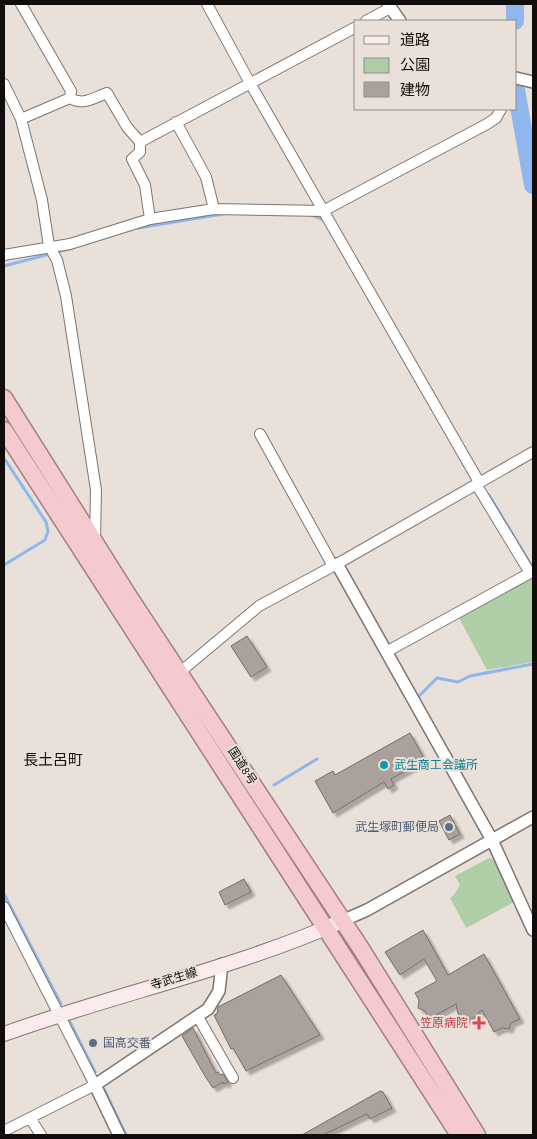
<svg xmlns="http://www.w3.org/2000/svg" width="537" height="1139" font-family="'Source Sans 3','Noto Sans JP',sans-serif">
	<defs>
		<filter id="shadow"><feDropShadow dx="4" dy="4" stdDeviation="1" flood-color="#0004"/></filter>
	</defs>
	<rect width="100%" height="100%" fill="#e9e0da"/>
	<path fill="#afcea8" d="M533,576V662L487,670L458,616Z
		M489,858L495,860L514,902L466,928L450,898L454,895L460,885L455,876Z"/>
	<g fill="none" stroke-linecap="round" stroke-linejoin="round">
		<path stroke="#90b7eb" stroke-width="3" d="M312,215L324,220
			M138,228L223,214
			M4,266L73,248
			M4,458L46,522L48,531L45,540L4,565
			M489,495L533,568
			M418,697L437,678L458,682L470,676L533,664
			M274,785L317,759
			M4,894L61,1004
			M69,1020L95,1072
			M104,1089L126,1135"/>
		<path stroke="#90b7eb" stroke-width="18" d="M515,21V4
			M516,90L533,185"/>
	</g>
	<path fill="#aaa19c" stroke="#746c68" filter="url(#shadow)" d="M247,636L267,667L251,677L231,646Z
		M410,733L425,760L391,779L394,785L388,789L384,782L333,813L315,781L333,771L335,775Z
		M450,815L460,834L449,840L439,821Z
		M244,879L251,892L225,905L219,892Z
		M423,930L448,975L484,954L520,1019L511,1023L509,1029L502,1028L494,1032L482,1010L472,1019L466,1020L458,1014L456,1004L429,1019L425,1011L418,1008L419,1000L415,993L437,981L424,959L400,975L385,952Z
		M281,975L320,1035L246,1071L233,1048L231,1049L214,1015L217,1014L218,1007Z
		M193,1028L216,1073L218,1072L220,1075L223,1074L228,1082L224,1084L223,1082L213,1088L205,1076L182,1036Z
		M380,1091L383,1092L392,1108L370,1119L367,1114L323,1135H302Z"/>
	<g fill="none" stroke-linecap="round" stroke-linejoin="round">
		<defs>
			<path id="minor" d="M21,4L71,91L70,98
				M207,4L250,83L479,482
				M366,21L390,8
				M4,84L21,119L42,200L49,246L57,260L66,296L96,490L95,540
				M70,98C83,106 93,98 107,93L127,127L140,142V152L132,159L145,185L150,219
				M21,119L70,98
				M176,122L206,177L214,209
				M140,142L356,27
				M4,255L70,244L150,219L214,209L323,211L487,124L496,118L501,109
				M260,434L333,566
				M386,652L530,573L476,484
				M179,673L259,606L337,564L533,452
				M4,907L95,1085L4,1131
				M198,1017L233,1078
				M30,1118L41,1135"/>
			<path id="tertiary" d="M388,4L400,21
				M516,78L533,82
				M337,564L492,840L533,930
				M342,921L367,910L533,817
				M119,1135L95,1085L208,1009L219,991L222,964"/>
			<path id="secondary" d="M4,1034C115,994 234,969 342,921"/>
			<path id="trunk" d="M4,398L128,595L360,947L477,1135
				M4,430C157,664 306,901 459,1135"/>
		</defs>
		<use href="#minor" stroke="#7d7571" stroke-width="12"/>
		<use href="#tertiary" stroke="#7d7571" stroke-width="14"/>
		<use href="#secondary" stroke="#7d7571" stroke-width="16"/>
		<use href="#trunk" stroke="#a27f82" stroke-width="19"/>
		<use href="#minor" stroke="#fff" stroke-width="10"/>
		<use href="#tertiary" stroke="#fff" stroke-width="11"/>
		<use href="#secondary" stroke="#fbebec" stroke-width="14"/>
		<use href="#trunk" stroke="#f4cace" stroke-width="16"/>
	</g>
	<circle fill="#0f9aa8" stroke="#e9e0da" stroke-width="2" cx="384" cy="765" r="5"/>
	<g fill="#5c6f8a" stroke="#e9e0da" stroke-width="2">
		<circle cx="449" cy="827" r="5"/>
		<circle cx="93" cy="1043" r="5"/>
	</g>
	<path fill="#e0444e" stroke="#e9e0da" stroke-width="2" d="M476.5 1015.5h5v5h5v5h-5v5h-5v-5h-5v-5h5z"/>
	<g text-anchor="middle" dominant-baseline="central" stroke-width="4" stroke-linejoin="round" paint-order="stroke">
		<g font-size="12" fill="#0d838f" stroke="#e9e0da" text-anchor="start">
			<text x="394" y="765">武生商工会議所</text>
		</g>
		<g font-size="12" fill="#100d0c" stroke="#e9e0da">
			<text transform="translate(242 766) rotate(57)">国道8号</text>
			<text transform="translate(174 979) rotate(-17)">寺武生線</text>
		</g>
		<g font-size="12" fill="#4e5e75" stroke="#e9e0da" text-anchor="end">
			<text x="439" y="827">武生塚町郵便局</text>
			<text x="103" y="1043" text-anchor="start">国高交番</text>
		</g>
		<g font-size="12" fill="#be3a42" stroke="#e9e0da" text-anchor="end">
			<text x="468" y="1023">笠原病院</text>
		</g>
		<g font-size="15" fill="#100d0c" stroke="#e9e0da">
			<text x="53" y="760">長土呂町</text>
		</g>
	</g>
	<rect width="537" height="1139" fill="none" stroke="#100d0c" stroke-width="10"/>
	<rect x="354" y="20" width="162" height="90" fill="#e9e0da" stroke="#928c88"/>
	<rect x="364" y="36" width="25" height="8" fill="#fbebec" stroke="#928c88"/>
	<text x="400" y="45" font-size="15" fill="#100d0c">道路</text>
	<rect x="364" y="58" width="25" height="15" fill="#afcea8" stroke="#928c88"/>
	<text x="400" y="70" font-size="15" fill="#100d0c">公園</text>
	<rect x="364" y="82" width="25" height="15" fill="#aaa19c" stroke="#928c88"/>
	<text x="400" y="95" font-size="15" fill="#100d0c">建物</text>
</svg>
